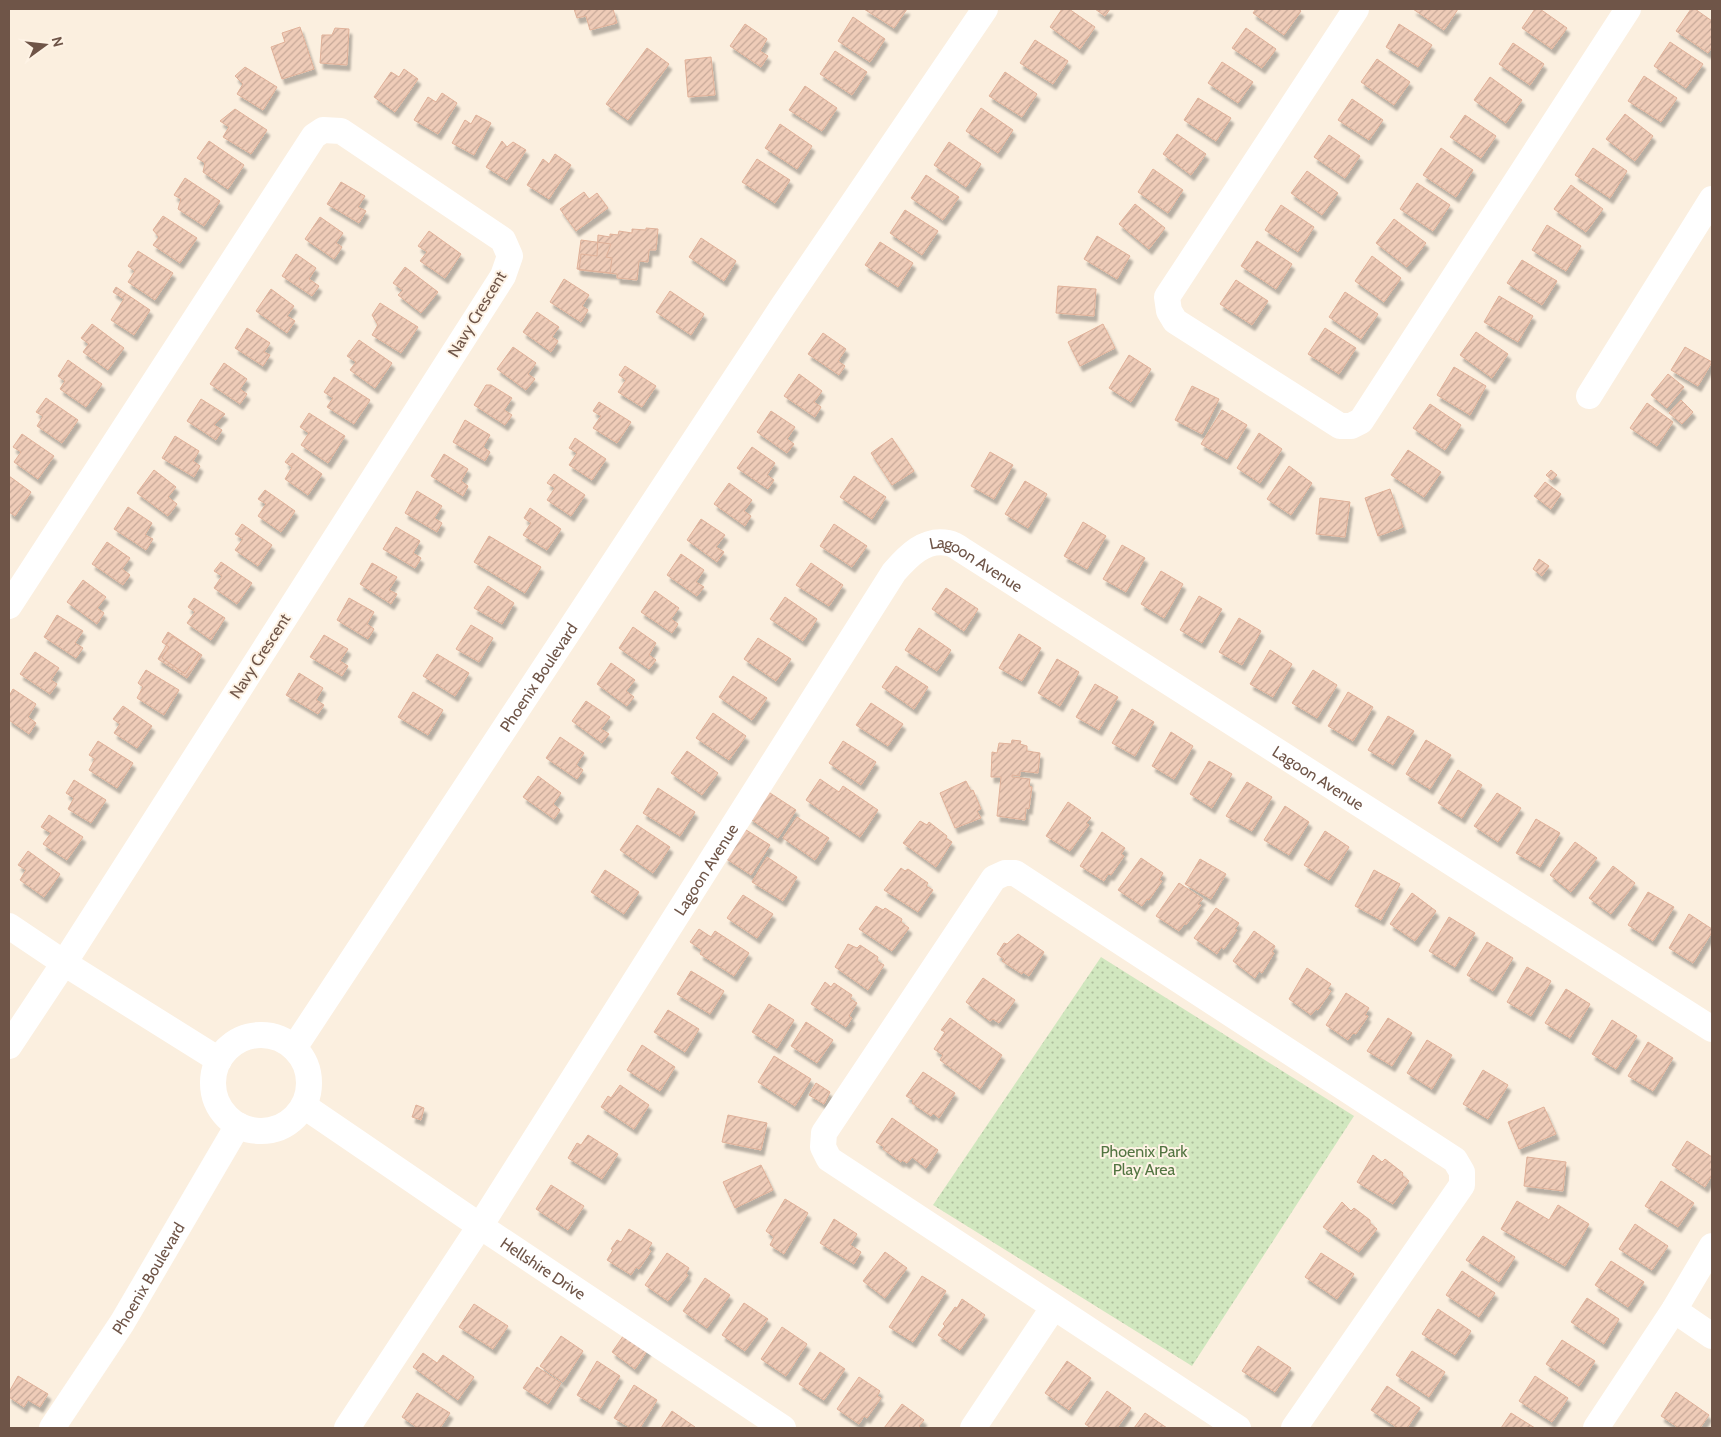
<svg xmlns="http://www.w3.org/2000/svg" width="1721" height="1437" font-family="Cabin,sans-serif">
	<defs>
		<pattern id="green-dots" width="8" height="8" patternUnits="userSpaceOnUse" patternTransform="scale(1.25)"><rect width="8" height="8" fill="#d1e7bf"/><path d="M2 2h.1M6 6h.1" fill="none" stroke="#aebe9d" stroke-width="1.8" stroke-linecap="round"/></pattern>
		<pattern id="building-hatch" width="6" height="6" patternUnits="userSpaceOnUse" patternTransform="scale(1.25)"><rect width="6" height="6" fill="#efccb8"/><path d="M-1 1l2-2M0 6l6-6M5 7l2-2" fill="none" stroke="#c6a898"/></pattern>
		<filter id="shadow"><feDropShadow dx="3" dy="5.5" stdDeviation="1" flood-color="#0004"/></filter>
	</defs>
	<rect width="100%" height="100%" fill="#fbefdf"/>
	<path fill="url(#green-dots)" d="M1101,957L1354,1116L1192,1366L933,1205Z"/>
	<path fill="url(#building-hatch)" stroke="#e0b199" filter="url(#shadow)" d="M574,9H613L617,23L590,30L586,16L577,18Z
		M864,9H907L894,28Z
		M1062,9H1069L1095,27L1080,49L1050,27Z
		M1095,9H1110L1105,16Z
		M1256,9H1298L1301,11L1284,35L1253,13Z
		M1413,9H1458L1444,30Z
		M1535,9H1540L1567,28L1552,49L1522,28Z
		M1691,9H1695L1712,21V47L1708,53L1676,31Z
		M853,17L885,39L870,62L838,41Z
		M745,24L767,39L760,51L768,56L761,67L730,46Z
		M1399,24L1432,45L1418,67L1386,47Z
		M300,27L314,69L282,79L271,47L285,42L282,33Z
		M335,28L349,29L347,65L320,63L322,35H332Z
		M1246,28L1276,49L1262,68L1232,48Z
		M1035,40L1068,61L1053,84L1020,63Z
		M1670,42L1703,64L1686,88L1654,66Z
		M1513,43L1544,64L1530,85L1499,64Z
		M647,48L669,64L628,120L606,104Z
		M835,51L867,72L852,95L820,74Z
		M711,57L715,95L688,97L685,60Z
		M1377,59L1410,82L1394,105L1361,82Z
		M1222,62L1253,82L1238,103L1208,83Z
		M245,67L277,87L263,110L237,94L243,84L235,76Z
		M404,69L418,79L395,112L374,97L391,72L399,77Z
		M1005,72L1037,94L1022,117L989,96Z
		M1644,76L1677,98L1661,122L1628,101Z
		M1490,77L1522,100L1506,123L1474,100Z
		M805,86L837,108L822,131L789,110Z
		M442,93L457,103L438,134L414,120L428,97L436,102Z
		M1198,98L1231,118L1216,141L1184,120Z
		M1352,99L1383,120L1369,140L1338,120Z
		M981,108L1013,130L998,153L966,131Z
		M235,109L267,130L251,154L223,137L229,127L220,121Z
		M1625,114L1653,136L1635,161L1606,139Z
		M476,115L491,123L474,155L452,143L465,120L471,124Z
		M1465,115L1496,136L1481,158L1450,137Z
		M780,124L812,146L797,169L765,148Z
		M1177,134L1206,154L1191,175L1163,154Z
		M1329,135L1360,156L1345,178L1314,157Z
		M209,141L244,165L228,189L203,172L205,163L197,158Z
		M502,141L507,147L513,142L526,150L507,180L486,167Z
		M949,142L981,164L966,187L934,165Z
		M1441,148L1473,170L1456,197L1423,175Z
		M1593,148L1627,171L1610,198L1575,175Z
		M555,154L571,165L549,199L527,185L543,159L549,164Z
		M757,159L790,180L775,203L742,182Z
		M1153,169L1183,190L1168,213L1138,192Z
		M1307,171L1338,193L1322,215L1291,193Z
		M926,175L959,197L943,220L911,198Z
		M185,178L220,201L204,226L178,209L181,199L174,195Z
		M341,182L365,196L358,207L366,211L359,223L327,204Z
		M1417,183L1450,205L1433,231L1400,209Z
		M1571,185L1603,209L1586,232L1554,209Z
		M584,192L589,199L597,193L608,208L576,231L560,209Z
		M1135,204L1165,228L1149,249L1119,224Z
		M1281,205L1314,227L1298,252L1265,230Z
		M905,210L938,231L922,255L890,233Z
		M163,216L197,238L180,263L153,245L159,237L153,230Z
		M320,217L343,233L336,243L342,247L334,259L305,239Z
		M1394,219L1426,243L1407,267L1376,243Z
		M1547,225L1581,246L1566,271L1532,250Z
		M646,228L658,229L656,250H649L648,262L639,261L637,280L617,278V274L579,270L581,254L597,256L598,235L610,237V234L618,235L619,231L632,233V229L646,230Z
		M429,231L461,254L445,278L420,261L427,252L418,246Z
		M1097,236L1130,256L1117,279L1084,259Z
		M701,238L736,261L724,281L689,257Z
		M581,240L611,244L606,257L612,258L610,273L577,269Z
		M1257,241L1292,264L1276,289L1241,266Z
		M880,242L913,263L898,287L865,265Z
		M138,251L173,273L155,300L128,282L135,271L128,266Z
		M296,254L316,268L309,279L319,286L312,296L282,276Z
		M1372,256L1401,278L1384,302L1355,281Z
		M1522,260L1557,281L1542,305L1507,283Z
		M405,267L438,292L421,313L398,295L403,290L393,283Z
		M564,279L589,295L582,306L588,310L581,322L550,302Z
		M1236,280L1268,301L1252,325L1220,304Z
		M1058,286L1096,289L1094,316L1056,313Z
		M116,287L150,310L134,335L111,320L124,299L113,292Z
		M271,289L294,306L287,316L295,321L287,333L256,311Z
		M670,291L704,314L691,335L656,312Z
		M1345,292L1378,314L1361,339L1329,317Z
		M1499,296L1533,316L1518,342L1484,322Z
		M380,303L418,327L401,353L372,335L378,325L372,315Z
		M537,312L559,327L552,337L558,341L551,352L523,332Z
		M92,324L124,348L108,370L83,352L89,344L81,338Z
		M1103,324L1115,348L1080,366L1068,342Z
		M247,328L270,343L264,352L270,355L263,366L235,348Z
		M1325,328L1356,348L1339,374L1308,354Z
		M1476,332L1508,354L1492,378L1460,355Z
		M823,333L846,349L838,361L845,366L839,375L808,354Z
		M359,340L392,363L375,388L350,370L356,362L347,356Z
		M513,347L536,363L528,374L535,379L526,390L497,369Z
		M1685,347L1712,362L1698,386L1671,370Z
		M1129,355L1151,369L1131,402L1109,388Z
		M68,360L102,384L86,407L60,389L65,381L58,376Z
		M224,363L247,379L240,389L247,394L240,404L210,384Z
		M625,366L656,386L642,407L618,392L626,380L619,375Z
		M1454,367L1486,386L1470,415L1437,395Z
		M799,374L822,391L814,402L821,407L815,417L784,396Z
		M1668,374L1684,387L1667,408L1651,395Z
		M334,377L370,400L354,424L327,407L333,398L324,392Z
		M486,385H491L512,398L504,410L512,415L505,425L474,405Z
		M1192,386L1219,399L1202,434L1175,420Z
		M46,398L78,420L62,443L37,426L43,416L36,412Z
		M201,399L225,414L214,425L222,430L216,440L187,421Z
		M1681,400L1693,412L1682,424L1669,413Z
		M599,402L631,422L617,443L593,428L601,416L593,411Z
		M1647,403L1673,422L1657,446L1630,428Z
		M1430,404L1461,425L1445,450L1413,428Z
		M1222,410L1247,425L1227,459L1201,444Z
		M771,411L795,427L787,439L794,444L787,453L757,432Z
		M309,413L345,436L328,463L301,445L309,433L300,427Z
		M465,420L490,435L483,447L490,452L485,461L453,442Z
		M1259,433L1282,449L1260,483L1237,468Z
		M22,434L54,456L38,479L14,462L21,452L13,447Z
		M175,436L199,451L193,461L200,466L194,477L162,458Z
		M575,438L606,459L592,480L569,465L577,453L569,448Z
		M892,438L914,471L892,485L871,453Z
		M752,447L775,463L767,475L774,480L768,489L737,468Z
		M1408,450L1441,472L1424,497L1391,475Z
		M990,452L1013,465L994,499L971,486Z
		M292,453L322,474L308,495L285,479L292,467L285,462Z
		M444,454L468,469L461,481L468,486L463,496L431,476Z
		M1289,466L1312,483L1291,515L1267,499Z
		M154,470L176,487L168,497L177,504L168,516L137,493Z
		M1551,470L1557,475L1552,480L1546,475Z
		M554,474L585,495L571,516L547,500L555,488L547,483Z
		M9,476L31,492L15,516L9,512Z
		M854,476L886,497L872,519L840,497Z
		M1025,481L1047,494L1028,528L1005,514Z
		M1545,482L1561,494L1551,509L1534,496Z
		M729,483L752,500L744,511L751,516L745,526L714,504Z
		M1390,489L1403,527L1378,536L1365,498Z
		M265,490L295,511L281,532L258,516L266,504L258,499Z
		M417,491L442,506L434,518L442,523L437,532L405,513Z
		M1320,498L1350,502L1345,537L1316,534Z
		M128,507L152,523L145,535L153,539L146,550L114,529Z
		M530,508L561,529L547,550L523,535L531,523L524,518Z
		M701,519L725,535L716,547L724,552L717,562L687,540Z
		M1083,522L1106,536L1087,569L1064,556Z
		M242,524L272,545L258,566L235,550L243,539L235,534Z
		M834,524L867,546L852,567L820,546Z
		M396,527L420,541L413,553L421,558L415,568L383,549Z
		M489,536L541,567L525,593L474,562Z
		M107,542L130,558L122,569L130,575L123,585L92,564Z
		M1122,545L1145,558L1126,592L1103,579Z
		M681,554L704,570L696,582L704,587L697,596L667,575Z
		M1539,559L1549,566L1542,576L1533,569Z
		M221,562L252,583L237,604L214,588L222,576L214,571Z
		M372,563L397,577L389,590L397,594L391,604L360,584Z
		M811,563L843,585L829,606L796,585Z
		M1161,571L1183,584L1164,618L1141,604Z
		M83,580L106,597L97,608L104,613L97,624L67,602Z
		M488,586L514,603L502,624L474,608Z
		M946,588L978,609L964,631L932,609Z
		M655,591L679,608L671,619L678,624L672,633L641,612Z
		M1199,596L1222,609L1202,643L1180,630Z
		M785,597L817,619L803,641L770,619Z
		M194,598L225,618L211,640L187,623L195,612L188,607Z
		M349,598L374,612L367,624L374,629L368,639L337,620Z
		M57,615L83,631L75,643L83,648L76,658L44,637Z
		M1239,618L1261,631L1242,665L1219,652Z
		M471,625L493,638L479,662L456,649Z
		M633,627L656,643L649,655L656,660L649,669L619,648Z
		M919,628L951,650L937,671L905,650Z
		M168,632L199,653L185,674L162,658L169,647L162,642Z
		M1019,634L1041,648L1022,681L999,668Z
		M324,635L348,649L340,661L348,666L342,676L310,657Z
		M172,636L202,655L187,678L158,659Z
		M758,638L791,659L776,681L744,659Z
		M1270,650L1292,664L1273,697L1250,684Z
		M35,652L59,668L51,680L57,684L50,694L20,674Z
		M437,654L469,673L455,696L423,676Z
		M1057,659L1079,672L1060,706L1038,693Z
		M611,663L635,680L626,691L634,697L627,706L597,684Z
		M896,666L928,687L914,709L882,687Z
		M146,670L179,690L164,715L137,698L143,687L138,683Z
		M1313,670L1337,685L1317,718L1292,703Z
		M299,673L323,688L316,700L324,705L318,714L286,695Z
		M733,676L767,698L752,720L719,697Z
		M1095,684L1118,697L1099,730L1076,717Z
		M13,689L36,704L28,717L36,723L29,734L9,720V696Z
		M413,692L443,710L428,735L398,717Z
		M1348,692L1373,707L1353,741L1328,726Z
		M586,701L610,717L601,729L609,734L602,743L572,721Z
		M871,703L903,724L888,746L856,725Z
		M123,706L152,726L137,748L114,733L120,724L113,719Z
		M1132,709L1154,722L1135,756L1112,743Z
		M713,713L746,736L729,760L696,738Z
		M1388,716L1414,731L1393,765L1368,750Z
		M1171,732L1193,746L1174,779L1152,766Z
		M560,737L584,753L576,765L583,770L577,779L546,758Z
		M1012,740L1021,741L1020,744L1027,746V751L1040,753L1038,773L1020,771V776L1012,775V777L1030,779L1029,786L1032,787L1029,809L1026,808L1025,820L997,816L1001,777H991L992,752L997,753L999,743L1011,744Z
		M1426,740L1451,755L1430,789L1406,774Z
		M98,741L133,763L117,788L89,770L95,759L89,755Z
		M843,741L876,762L861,785L829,763Z
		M687,751L718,773L702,795L671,773Z
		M1209,761L1232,774L1212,808L1190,794Z
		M1458,770L1482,785L1462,818L1438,803Z
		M538,776L561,793L553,804L560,810L554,819L523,797Z
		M820,779L839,792L843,786L878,810L860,837L806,800Z
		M74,780L106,800L91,823L68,809L74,798L66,793Z
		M966,781L971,791L973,790L981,809L977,811L981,818L955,828L940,793Z
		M1247,782L1272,797L1252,831L1226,816Z
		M658,788L695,812L680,836L643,813Z
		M767,791L796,810L778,838L749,818Z
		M1497,793L1521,808L1498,842L1474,826Z
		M1068,802L1091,818L1086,823L1089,825L1070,851L1046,836Z
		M1285,806L1309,822L1289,855L1264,840Z
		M49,815L83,837L67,860L43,844L51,833L41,827Z
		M797,817L829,838L815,860L783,838Z
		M1536,819L1560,833L1540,867L1516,853Z
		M920,821L927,825L929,822L947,836L946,838L952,842L936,867L903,843Z
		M637,825L670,847L653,873L620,850Z
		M743,828L770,845L751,875L725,858Z
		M1325,831L1349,847L1329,880L1304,865Z
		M1102,832L1125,848L1121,854L1124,856L1111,875L1108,874L1104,881L1080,866Z
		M1575,842L1597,858L1571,892L1550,875Z
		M28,851L60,874L44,897L20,880L26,870L18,865Z
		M767,857L797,877L783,901L752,882Z
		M1141,858L1163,873L1159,880L1162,881L1149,900L1147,899L1142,906L1118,890Z
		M1200,859L1226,874L1211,899L1185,884Z
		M1613,866L1635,883L1611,914L1589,898Z
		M901,868L905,871L908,869L928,883L926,886L933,890L918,912L884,890Z
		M605,870L639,892L624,914L591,892Z
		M1374,870L1400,884L1381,920L1355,906Z
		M1179,883L1203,899L1198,904L1201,905L1186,925L1185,923L1179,931L1156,916Z
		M1648,892L1674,907L1653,941L1628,925Z
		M1412,893L1436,911L1415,941L1390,924Z
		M743,895L773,914L757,938L727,918Z
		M876,906L883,910L885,908L902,919L901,922L909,928L892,951L859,929Z
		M1216,908L1239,923L1235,929L1237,930L1224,949L1221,947L1217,954L1194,938Z
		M1689,914L1712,929V932L1693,963L1669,948Z
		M1449,917L1475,933L1455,967L1429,951Z
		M699,929L711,937L715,931L749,953L734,976L700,954L702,950L690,942Z
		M1254,931L1275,946L1272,952L1274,953L1262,973L1259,971L1255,978L1233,961Z
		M1018,934L1044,952L1029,976L1023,972L1022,974L1002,961L1004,959L997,954L1004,943L1007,944Z
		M1487,942L1513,958L1493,991L1467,975Z
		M848,944L857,948L860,945L878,957L877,961L884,965L868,990L835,967Z
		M1527,967L1551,981L1531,1016L1507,1002Z
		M1307,968L1331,984L1327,989L1331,991L1318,1010L1316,1009L1311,1015L1289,999Z
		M691,971L724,991L710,1014L677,994Z
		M983,978L1015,1000L999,1023L993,1019L990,1021L966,1002Z
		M825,982L831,987L834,983L852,995L850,999L857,1003L849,1016L852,1018L846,1027L811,1004Z
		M1566,989L1590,1004L1570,1038L1545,1023Z
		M1346,993L1369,1008L1365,1015L1368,1016L1356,1034L1353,1033L1348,1040L1326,1025Z
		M769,1004L794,1020L777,1048L752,1032Z
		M668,1010L699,1029L685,1052L654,1032Z
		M950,1018L1002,1055L980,1089L940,1060L943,1055L934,1049L945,1032L941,1030Z
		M1388,1018L1412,1033L1392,1066L1367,1051Z
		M1612,1020L1637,1036L1616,1069L1592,1054Z
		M806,1022L833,1040L817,1063L791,1046Z
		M1427,1040L1452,1055L1432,1089L1407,1073Z
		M1648,1042L1673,1058L1653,1091L1628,1076Z
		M642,1045L675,1067L660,1091L627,1070Z
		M774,1056L811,1079L795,1106L758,1082Z
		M1483,1070L1508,1085L1488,1119L1463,1104Z
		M923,1072L955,1093L939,1118L933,1113L931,1116L912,1103L913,1100L906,1096Z
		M816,1083L830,1092L824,1104L809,1095Z
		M620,1085L649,1105L634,1129L601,1107L608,1096L611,1098Z
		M416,1105L424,1108L421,1120L412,1117Z
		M1544,1107L1556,1134L1519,1149L1508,1122Z
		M728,1115L767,1123L761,1150L722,1142Z
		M892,1118L938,1150L926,1168L912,1157L907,1163L902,1160L901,1162L883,1149L884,1147L876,1142Z
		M588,1135L618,1154L602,1179L568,1158L577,1143L581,1145Z
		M1687,1141L1712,1157V1175L1705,1187L1672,1165Z
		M1373,1155L1382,1162L1385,1159L1403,1173L1402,1175L1409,1181L1393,1204L1357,1182Z
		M1527,1157L1566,1162L1563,1191L1524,1186Z
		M761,1165L773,1190L735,1208L723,1182Z
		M1661,1181L1694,1203L1678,1227L1645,1206Z
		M551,1185L584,1206L568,1230L536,1209Z
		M785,1199L808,1213L784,1254L770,1245L774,1237L766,1231Z
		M1517,1201L1549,1220L1558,1205L1589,1224L1565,1266L1501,1229Z
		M1342,1202L1351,1211L1354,1208L1370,1220V1223L1377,1229L1359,1252L1323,1227Z
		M834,1219L857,1234L850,1245L861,1252L854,1264L820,1243Z
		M1635,1224L1668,1246L1652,1270L1619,1249Z
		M629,1229L652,1243L648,1249L651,1251L639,1269L636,1267L631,1275L607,1260L613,1250L611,1249L617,1240L621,1242Z
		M1483,1236L1515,1257L1499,1282L1466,1260Z
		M885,1252L907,1268L885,1298L863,1281Z
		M667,1253L689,1268L686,1274L688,1275L668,1301L645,1285Z
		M1321,1253L1354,1274L1337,1299L1305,1277Z
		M1611,1261L1644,1282L1628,1307L1595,1285Z
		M1462,1271L1495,1293L1479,1317L1446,1295Z
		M922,1276L946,1291L913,1342L889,1327Z
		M705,1278L730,1295L707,1328L683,1311Z
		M1587,1298L1619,1319L1604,1344L1571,1322Z
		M962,1299L985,1315L960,1350L938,1335L945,1326L943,1324L955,1307L957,1308Z
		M744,1303L768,1319L745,1351L722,1335Z
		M474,1304L508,1326L493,1349L459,1327Z
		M1438,1309L1471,1331L1455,1355L1422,1334Z
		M782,1327L807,1344L786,1376L761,1359Z
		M626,1332L649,1348L635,1369L612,1352Z
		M561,1336L583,1351L563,1382L540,1366Z
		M1562,1340L1595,1361L1579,1386L1546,1364Z
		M1258,1346L1291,1368L1275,1392L1242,1371Z
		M1412,1351L1445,1372L1429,1397L1396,1375Z
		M820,1352L845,1369L824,1400L799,1384Z
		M423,1353L437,1363L443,1355L474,1377L458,1400L413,1367Z
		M597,1361L620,1376L600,1409L577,1395Z
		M1067,1361L1091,1378L1069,1410L1045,1393Z
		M537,1367L561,1383L548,1404L523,1388Z
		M18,1376L48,1394L40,1407L28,1400L24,1407L9,1397V1392Z
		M1535,1376L1568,1398L1552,1422L1519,1401Z
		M859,1377L880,1391L877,1396L881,1398L867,1418L864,1416L859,1424L837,1409Z
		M634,1385L657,1400L640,1428H631L614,1418Z
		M1387,1386L1420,1408L1407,1428H1398L1371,1410Z
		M1107,1391L1131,1408L1117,1428H1091L1085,1424Z
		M1676,1392L1709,1415L1700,1428H1679L1661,1416Z
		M417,1393L450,1413L440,1428H418L402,1417Z
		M902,1404L924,1420L919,1426L921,1428H884Z
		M672,1411L695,1427L694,1428H661Z
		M1145,1413L1167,1428H1134Z
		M1511,1413L1535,1428H1501Z"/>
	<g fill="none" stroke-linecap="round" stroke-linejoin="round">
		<g stroke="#fff" stroke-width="26">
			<path d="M1356,9L1167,297L1169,311L1175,321L1340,426H1351L1361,421L1628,9"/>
			<path d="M1589,396L1712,199"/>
			<path d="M9,606L314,136L323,130L341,131L503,240L510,256L503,276L64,963L9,1046"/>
			<path d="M9,926L64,963L219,1060"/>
			<circle cx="261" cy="1083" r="48"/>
			<path id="s1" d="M294,1048L783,306L985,9"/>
			<path id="s2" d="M304,1106L480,1226L783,1428"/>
			<path d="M1674,1310L1712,1336"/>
			<path id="s3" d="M52,1428L122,1323L238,1125"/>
			<path id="s4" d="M347,1428L480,1226L894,572C908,556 925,538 948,543C953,544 958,547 962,550L1712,1029"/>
			<path d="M973,1428L1053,1308"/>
			<path d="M1238,1428L829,1159L823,1147L824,1133L994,878L1005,873H1015L1455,1160L1462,1172V1185L1294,1428"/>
			<path d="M1596,1428L1674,1310L1712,1246"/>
		</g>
	</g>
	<g text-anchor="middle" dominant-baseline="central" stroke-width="4" stroke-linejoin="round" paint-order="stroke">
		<g font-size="16" fill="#6f5548" stroke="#fef3e5">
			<text transform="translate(477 314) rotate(-59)">Navy Crescent</text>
			<text stroke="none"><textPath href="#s4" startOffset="1114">Lagoon Avenue</textPath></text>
			<text transform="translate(260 656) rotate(-57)">Navy Crescent</text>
			<text stroke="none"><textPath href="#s1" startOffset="444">Phoenix Boulevard</textPath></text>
			<text stroke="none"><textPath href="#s4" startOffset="1519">Lagoon Avenue</textPath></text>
			<text stroke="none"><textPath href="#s4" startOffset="664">Lagoon Avenue</textPath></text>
			<text stroke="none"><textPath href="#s2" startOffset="289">Hellshire Drive</textPath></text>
			<text stroke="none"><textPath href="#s3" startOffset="178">Phoenix Boulevard</textPath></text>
		</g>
		<g font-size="16" fill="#537542" stroke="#fef3e5">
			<text x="1144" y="1151">Phoenix Park<tspan x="1144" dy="18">Play Area</tspan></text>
		</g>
	</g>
	<rect width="1721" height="1437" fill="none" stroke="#6f5548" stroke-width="20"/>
	<g transform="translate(45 45) rotate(75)" stroke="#fef3e5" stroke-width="4" paint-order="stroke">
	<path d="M0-4L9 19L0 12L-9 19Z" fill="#6f5548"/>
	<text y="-8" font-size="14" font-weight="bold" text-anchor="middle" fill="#6f5548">N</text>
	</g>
</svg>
